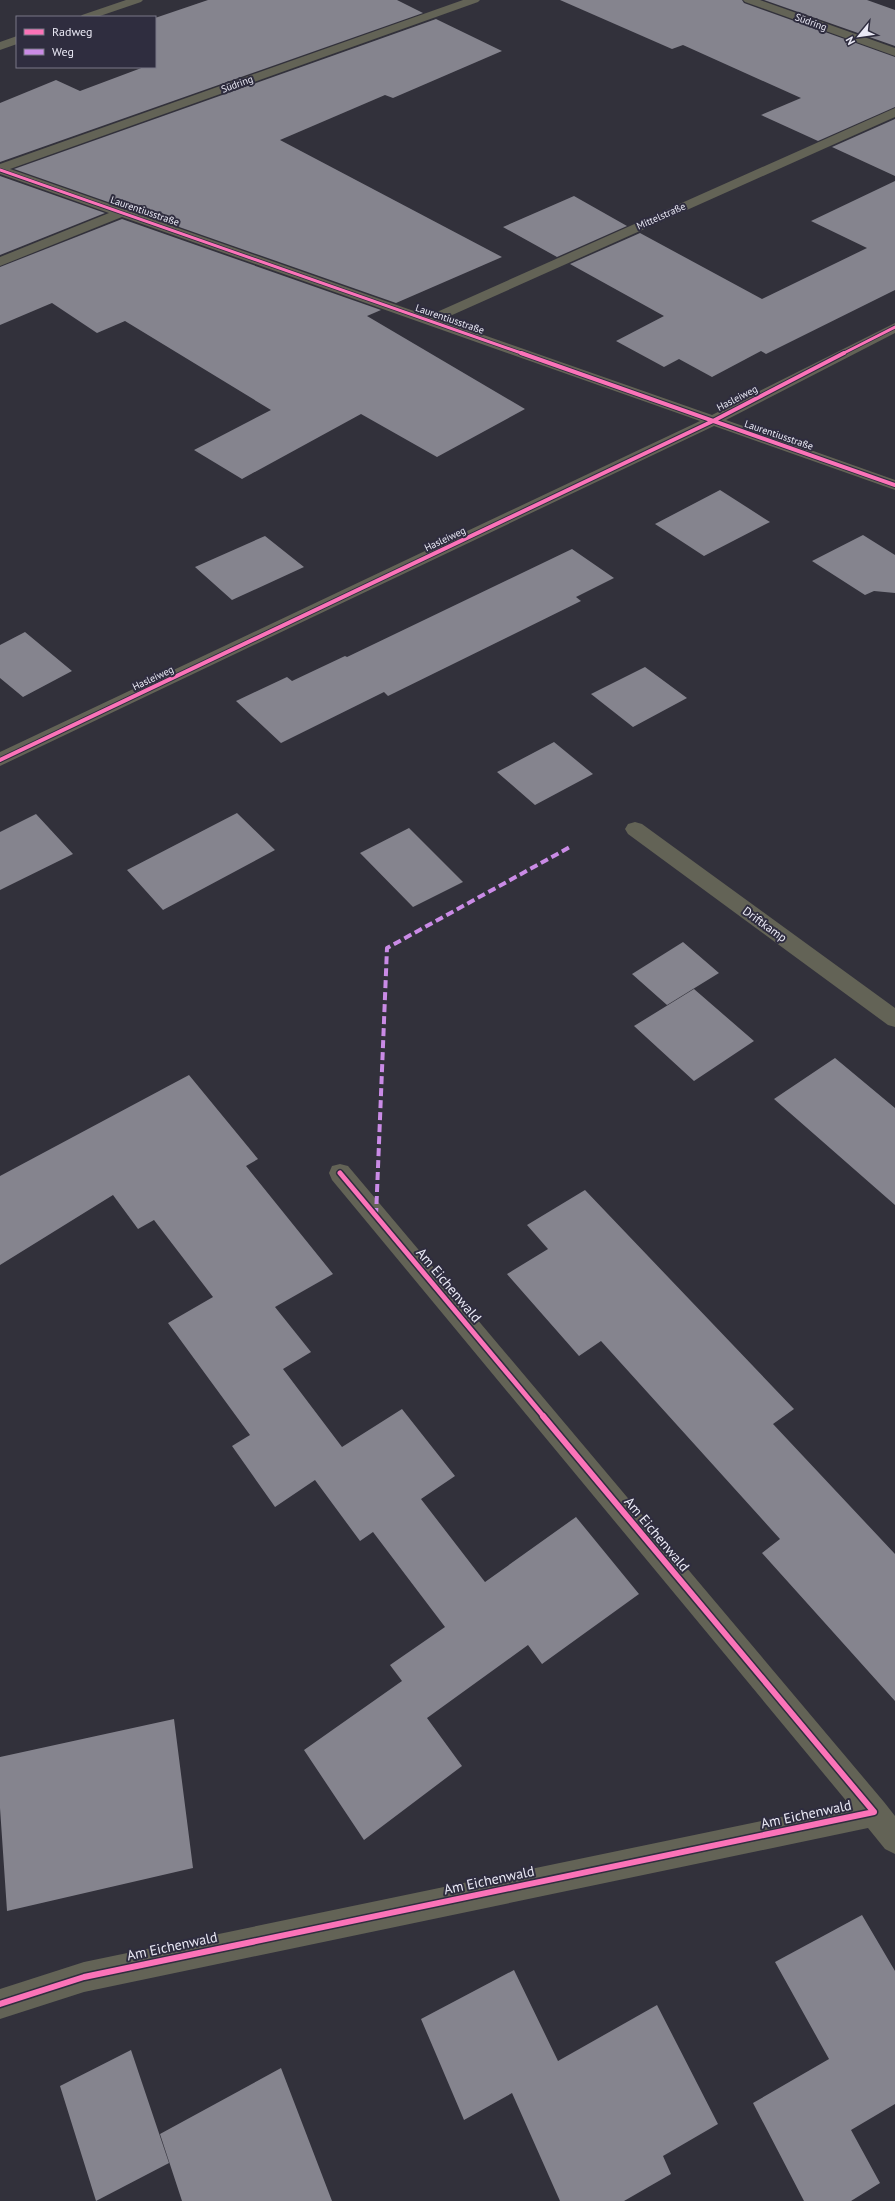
<svg xmlns="http://www.w3.org/2000/svg" width="895" height="2201" font-family="'PT Sans',sans-serif">
	<rect width="100%" height="100%" fill="#32313b"/>
	<path fill="#85848e" d="M208,0H397L423,13L0,162V103L56,80L80,91L144,67H155V18Z
		M560,0H742L744,3L895,57V107L818,141L761,115L801,98L683,45L672,49Z
		M764,0H867L895,10V46Z
		M436,19L502,51L393,98L385,95L280,140L502,257L396,303L14,169Z
		M895,119V176L832,147Z
		M0,176L105,213L0,255Z
		M895,181V290L766,354L761,351L712,377L679,359L664,367L616,341L664,316L570,264L640,233L762,299L867,248L811,221Z
		M574,196L627,226L557,257L503,227Z
		M122,219L381,310L367,316L525,409L437,457L361,414L242,479L194,450L271,410L125,321L97,333L52,303L0,325V267Z
		M720,490L770,522L704,556L655,524Z
		M863,535L895,555V593L874,591L865,595L812,561Z
		M265,536L304,567L232,600L195,567Z
		M572,549L614,578L576,597L581,601L388,696L384,692L281,743L236,701L287,677L292,681L345,656L347,657Z
		M25,632L72,671L23,697L0,678V645Z
		M645,667L687,698L633,727L591,694Z
		M554,742L593,774L535,805L497,772Z
		M237,813L275,850L163,910L127,870Z
		M36,814L73,854L0,890V832Z
		M409,828L463,882L413,907L360,853Z
		M683,942L719,973L667,1005L632,974Z
		M694,989L754,1041L694,1081L634,1026Z
		M835,1058L895,1108V1205L774,1099Z
		M189,1075L258,1159L246,1166L333,1274L275,1307L311,1352L283,1369L342,1447L402,1409L455,1476L421,1499L485,1582L576,1517L639,1594L542,1664L528,1645L427,1718L462,1766L364,1840L304,1750L402,1681L390,1665L445,1627L373,1532L360,1541L315,1480L275,1507L232,1446L250,1435L168,1323L213,1297L154,1220L138,1229L113,1195L0,1265V1176Z
		M585,1190L794,1409L773,1424L895,1554V1701L762,1553L780,1539L601,1341L579,1356L507,1274L548,1249L527,1225Z
		M174,1719L193,1868L7,1911L0,1808V1757Z
		M862,1915L895,1971V2104L851,2130L880,2183L851,2201H804L753,2103L829,2059L775,1962Z
		M514,1970L558,2061L657,2005L718,2124L663,2156L671,2174L624,2201H560L512,2093L464,2120L421,2019Z
		M131,2050L169,2163L96,2201L60,2086Z
		M281,2068L332,2201H182L160,2134Z"/>
	<g fill="none" stroke-linecap="round" stroke-linejoin="round">
		<path fill="#636356" fill-rule="evenodd" d="M126,0H143L141,2L97,17H80L82,15Z
			M463,0H480L478,2L10,169L428,316L895,108V117L441,320L712,415L895,323V333L726,420L895,480V490L714,426L0,766V752L700,421L122,217L0,266V257L109,213L0,174V164Z
			M743,0H760L895,48V56L745,2Z
			M17,36V44L0,50V42Z
			M635,822L642,824L895,1008V1027L888,1025L628,834L625,829L628,824Z
			M340,1164L348,1166L884,1802L895,1816V1854L885,1849L868,1828L84,1992L0,2019V1989L84,1962L848,1803L332,1180L329,1173L332,1166Z"/>
		<path stroke="#ca8be6" stroke-width="4" stroke-dasharray="8 4" stroke-linecap="butt" d="M376,1216L387,948L570,847"/>
		<defs>
			<path id="cycleway-far3" d="M0,170L524,354
				M842,354L895,327"/>
			<path id="cycleway-far2" d="M521,353L895,485
				M0,760L713,421L844,353"/>
			<path id="cycleway-far1" d="M340,1173L544,1417"/>
			<path id="cycleway" d="M0,2004L84,1977L874,1812L543,1416"/>
		</defs>
		<use href="#cycleway-far3" stroke="#2f2d3f" stroke-width="4.5"/>
		<use href="#cycleway-far2" stroke="#2f2d3f" stroke-width="6"/>
		<use href="#cycleway-far1" stroke="#2f2d3f" stroke-width="8"/>
		<use href="#cycleway" stroke="#2f2d3f" stroke-width="9"/>
		<use href="#cycleway-far3" stroke="#fb73b8" stroke-width="3"/>
		<use href="#cycleway-far2" stroke="#fb73b8" stroke-width="4"/>
		<use href="#cycleway-far1" stroke="#fb73b8" stroke-width="5"/>
		<use href="#cycleway" stroke="#fb73b8" stroke-width="6"/>
	</g>
	<g text-anchor="middle" dominant-baseline="central" stroke-width="4" stroke-linejoin="round" paint-order="stroke">
		<g font-size="10" fill="#eae9f5" stroke="#2f2d3f">
			<text transform="translate(811 22) rotate(20)">Südring</text>
			<text transform="translate(237 84) rotate(-20)">Südring</text>
			<text transform="translate(145 211) rotate(19)">Laurentiusstraße</text>
			<text transform="translate(661 216) rotate(-24)">Mittelstraße</text>
			<text transform="translate(450 319) rotate(19)">Laurentiusstraße</text>
			<text transform="translate(737 398) rotate(-27)">Hasleiweg</text>
			<text transform="translate(779 435) rotate(19)">Laurentiusstraße</text>
			<text transform="translate(445 539) rotate(-25)">Hasleiweg</text>
			<text transform="translate(153 678) rotate(-25)">Hasleiweg</text>
		</g>
		<g font-size="12" fill="#eae9f5" stroke="#2f2d3f">
			<text transform="translate(765 924) rotate(36)">Driftkamp</text>
		</g>
		<g font-size="14" fill="#eae9f5" stroke="#2f2d3f">
			<text transform="translate(449 1285) rotate(50)">Am Eichenwald</text>
			<text transform="translate(657 1534) rotate(50)">Am Eichenwald</text>
			<text transform="translate(806 1814) rotate(-12)">Am Eichenwald</text>
			<text transform="translate(489 1880) rotate(-12)">Am Eichenwald</text>
			<text transform="translate(172 1946) rotate(-12)">Am Eichenwald</text>
		</g>
	</g>
	<rect x="16" y="16" width="140" height="52" fill="#2f2d3f" stroke="#7a7888"/>
	<rect x="24" y="29" width="20" height="6" fill="#fb73b8" stroke="#7a7888"/>
	<text x="52" y="36" font-size="12" fill="#eae9f5">Radweg</text>
	<rect x="24" y="49" width="20" height="6" fill="#ca8be6" stroke="#7a7888"/>
	<text x="52" y="56" font-size="12" fill="#eae9f5">Weg</text>
	<g transform="translate(859 36) rotate(241)" stroke="#2f2d3f" stroke-width="3" paint-order="stroke">
	<path d="M0-3L7 15L0 10L-7 15Z" fill="#eae9f5"/>
	<text y="-6" font-size="11" font-weight="bold" text-anchor="middle" fill="#eae9f5">N</text>
	</g>
</svg>
